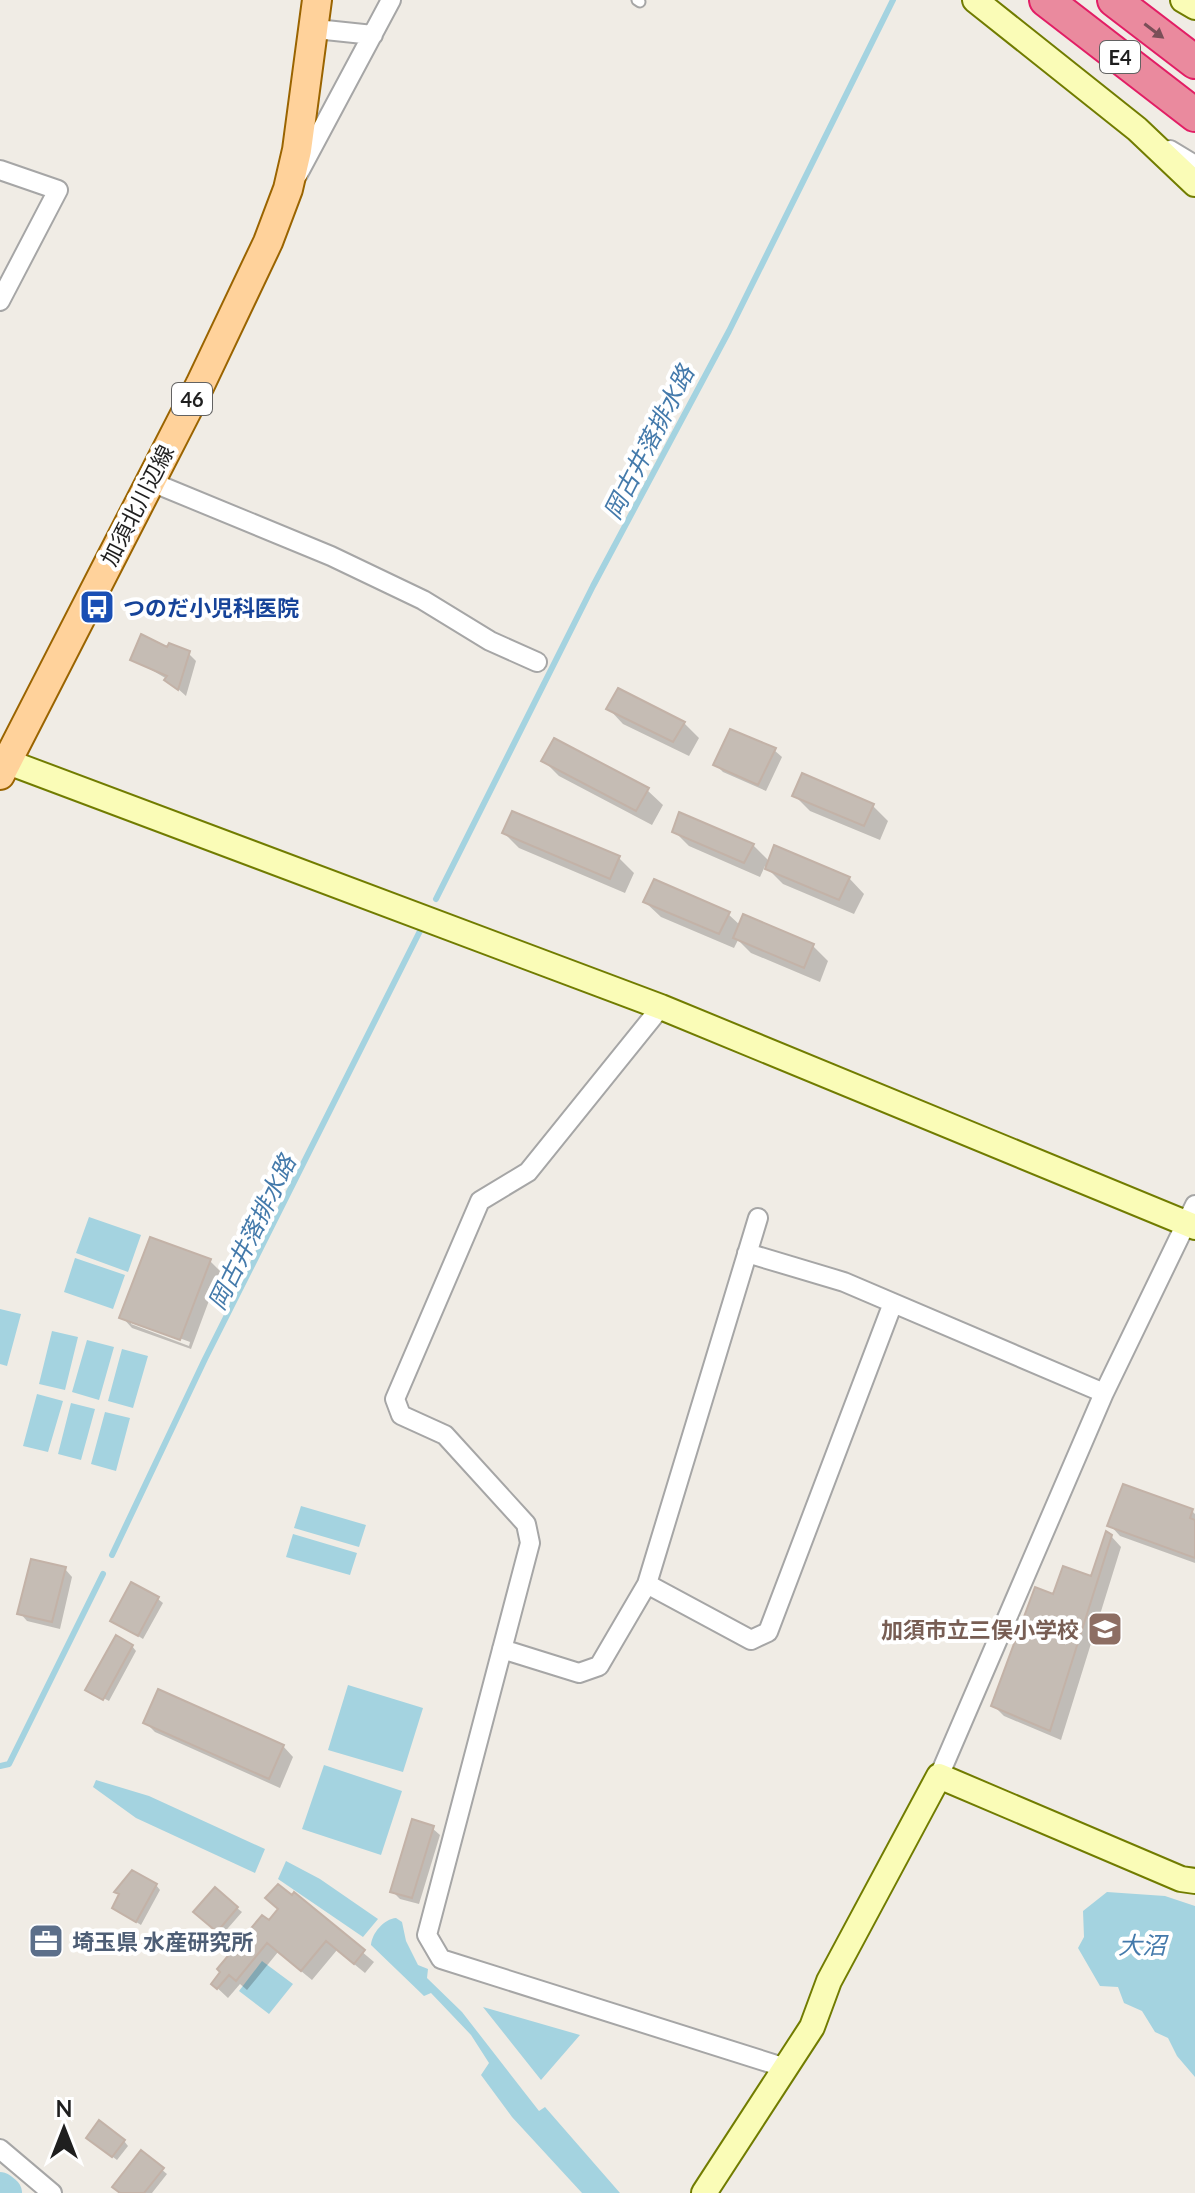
<svg xmlns="http://www.w3.org/2000/svg" width="1195" height="2193" font-family="Lato,'Noto Sans JP',sans-serif">
	<rect width="100%" height="100%" fill="#f0ece5"/>
	<path fill="#a4d3e0" d="M89,1217L141,1235L128,1272L76,1253Z
		M75,1258L125,1275L113,1309L64,1292Z
		M0,1309L21,1314L7,1366L0,1364Z
		M52,1331L78,1337L65,1390L39,1384Z
		M87,1340L114,1347L99,1400L72,1392Z
		M122,1349L148,1356L133,1408L108,1401Z
		M37,1394L63,1401L48,1452L23,1446Z
		M71,1403L95,1409L81,1460L58,1454Z
		M105,1412L130,1418L116,1471L91,1464Z
		M301,1506L366,1525L359,1547L294,1528Z
		M293,1534L357,1553L350,1575L286,1557Z
		M348,1685L423,1708L403,1772L328,1750Z
		M324,1765L402,1791L381,1855L302,1829Z
		M96,1780L149,1796L265,1849L255,1873L136,1818L93,1787Z
		M286,1861L320,1879L378,1919L363,1937L278,1879Z
		M1107,1892L1165,1896L1195,1906V2077L1177,2056L1168,2038L1155,2032L1142,2011L1124,2003L1118,1987L1100,1986L1078,1948L1084,1937L1083,1911Z
		M396,1918L402,1922L406,1941L418,1965L428,1969L427,1978L462,2012L539,2111L545,2107L620,2193H582L512,2117L481,2075L489,2063L471,2035L431,1993L424,1996L371,1945C372,1933 384,1919 396,1918Z
		M262,1961L293,1984L269,2014L239,1991Z
		M483,2007L580,2035L541,2080Z"/>
	<path fill="#0003" fill-rule="evenodd" d="M168,650L188,653L196,661L186,696L167,679L133,659Z
		M608,708L684,723L699,738L689,756L623,724Z
		M774,750L782,757L766,791L723,772L716,765Z
		M544,761L647,790L663,805L652,825L559,776Z
		M794,795L873,806L888,821L880,840L810,811Z
		M674,831L753,845L770,862L849,878L864,894L854,914L783,884L765,866L760,877L689,846Z
		M504,833L619,858L634,873L625,893L519,848Z
		M645,902L728,914L741,926L813,946L828,961L820,982L751,953L738,940L734,948L661,917Z
		M210,1261L220,1271L191,1349L132,1328L122,1317ZM131,1320L190,1342L189,1346L131,1324Z
		M1192,1511L1195,1514V1563L1120,1536L1110,1525Z
		M1111,1536L1121,1547L1061,1740L1004,1716L994,1706L1054,1596L1093,1579Z
		M65,1569L72,1577L60,1629L27,1621L20,1613Z
		M158,1599L163,1603L143,1639L113,1620Z
		M132,1646L136,1651L109,1701L90,1691Z
		M145,1722L283,1746L293,1757L280,1788L155,1732Z
		M432,1828L440,1835L419,1904L400,1899L392,1891Z
		M156,1885L160,1890L141,1925L114,1908Z
		M295,1895L374,1962L365,1973L337,1950L312,1980L278,1952L247,1990L240,1984L228,1998L213,1984Z
		M237,1908L242,1912L222,1935L196,1912Z
		M124,2141L128,2146L117,2160L93,2142Z
		M142,2153L167,2174L152,2193H122Z"/>
	<g fill="none" stroke-linecap="round" stroke-linejoin="round">
		<path stroke="#a4d3e0" stroke-width="6" d="M436,899L593,586L729,331L893,0
			M112,1555L205,1359L423,925
			M0,1766L9,1764L103,1574"/>
		<path stroke="#a4d3e0" stroke-width="34" d="M0,2189L5,2193"/>
	</g>
	<path fill="#c5bcb4" stroke="#c3b2a7" stroke-width="2" d="M141,634L167,647L169,643L190,651L178,690L164,680L167,676L130,660Z
		M618,688L685,722L673,742L606,709Z
		M730,729L776,748L758,785L713,765Z
		M554,738L649,788L636,811L541,761Z
		M802,773L874,804L864,826L792,796Z
		M512,811L620,856L610,879L502,833Z
		M679,812L754,844L744,863L672,832Z
		M774,845L850,877L839,900L765,869Z
		M654,879L730,912L719,934L643,902Z
		M743,914L814,944L804,968L733,938Z
		M150,1237L211,1259L180,1340L119,1318Z
		M1123,1484L1193,1509L1190,1518L1195,1520V1558L1107,1526Z
		M1106,1531L1112,1535L1050,1731L991,1706L1035,1587L1053,1594L1063,1566L1091,1576Z
		M31,1559L66,1567L52,1622L17,1614Z
		M131,1582L159,1597L138,1636L110,1621Z
		M116,1635L133,1645L103,1700L85,1690Z
		M158,1689L284,1745L269,1779L143,1723Z
		M412,1819L434,1826L412,1898L390,1892Z
		M132,1870L157,1884L136,1922L112,1908L119,1894L114,1892Z
		M278,1884L292,1895L294,1892L365,1950L354,1964L326,1941L301,1971L267,1943L236,1981L229,1975L217,1989L211,1984L220,1972L217,1969L262,1915L269,1920L278,1909L265,1898Z
		M215,1887L238,1907L217,1932L193,1912Z
		M99,2120L125,2140L112,2157L86,2138Z
		M141,2150L164,2168L144,2193H120L112,2187Z"/>
	<g fill="none" stroke-linecap="round" stroke-linejoin="round">
		<defs>
			<path id="lane" d="M637,0L640,2"/>
			<path id="street" d="M316,29L373,35
				M1170,150L1195,165
				M0,170L58,190L0,301
				M298,174L391,0
				M149,481L331,556L423,600L490,641L537,662
				M661,1007L528,1172L480,1201L395,1399L401,1415L445,1435L526,1524L530,1543L427,1935L441,1959L786,2068
				M747,1253L844,1282L1104,1393
				M647,1584L751,1640L768,1632L893,1303
				M502,1649L579,1673L599,1666L647,1584L758,1218
				M939,1776L1104,1393L1195,1205
				M0,2149L52,2193"/>
			<path id="secondary" d="M975,0L1137,129L1195,184
				M1183,0L1195,7
				M0,759L661,1007L1195,1227
				M704,2193L812,2027L829,1981L939,1776L1181,1879L1195,1881"/>
			<path id="primary" d="M0,775L200,385L268,242L288,189L297,150L317,0"/>
			<path id="highway" d="M1046,0L1195,115
				M1114,0L1195,62"/>
		</defs>
		<use href="#lane" stroke="#a6a6a6" stroke-width="13"/>
		<use href="#street" stroke="#a6a6a6" stroke-width="22"/>
		<use href="#secondary" stroke="#717c00" stroke-width="28"/>
		<use href="#primary" stroke="#9a6400" stroke-width="32"/>
		<use href="#highway" stroke="#e21e65" stroke-width="36"/>
		<use href="#lane" stroke="#fff" stroke-width="9"/>
		<use href="#street" stroke="#fff" stroke-width="18"/>
		<use href="#secondary" stroke="#fafcb7" stroke-width="24"/>
		<use href="#primary" stroke="#ffd29b" stroke-width="28"/>
		<use href="#highway" stroke="#ea8a9e" stroke-width="32"/>
	</g>
	<defs><path id="oneway-solid" d="M-6-.8H1V-3.2L6.5 0L1 3.2V.8H-6Z" transform="scale(2)"/></defs>
	<use fill="#7a4f58" href="#oneway-solid" transform="translate(1154 31) rotate(37)"/>
	<defs>
		<symbol id="bus-square" viewBox="-11 -11 22 22"><rect x="-9" y="-9" width="18" height="18" rx="4" fill="#1a4fb4" stroke="#fff"/><path d="M-5-6H5V4H4V6H2V4H-2V6H-4V4H-5ZM-3.5-4V0h7V-4ZM-3.5 1.2v1.5H-2V1.2ZM2 1.2v1.5H3.5V1.2Z" fill="#fff"/></symbol>
		<symbol id="school-square" viewBox="-11 -11 22 22"><rect x="-9" y="-9" width="18" height="18" rx="4" fill="#8d6e63" stroke="#fff"/><path d="M0-5L7-2L0 1L-7-2ZM-4 1L0 2.5L4 1V4Q0 6-4 4Z" fill="#fff"/></symbol>
		<symbol id="office-square" viewBox="-11 -11 22 22"><rect x="-9" y="-9" width="18" height="18" rx="4" fill="#5c6f8a" stroke="#fff"/><path d="M-6-3h4V-5.5h4V-3h4V5H-6ZM-1-4.5V-3h2v-1.5ZM-6 0V1H6V0Z" fill="#fff"/></symbol>
	</defs>
	<g fill-rule="evenodd">
		<use href="#bus-square" x="77" y="587" width="40" height="40"/>
		<use href="#school-square" x="1085" y="1609" width="40" height="40"/>
		<use href="#office-square" x="26" y="1921" width="40" height="40"/>
	</g>
	<g text-anchor="middle" dominant-baseline="central" stroke-width="8" stroke-linejoin="round" paint-order="stroke">
		<g fill="#fff" stroke="#626262" stroke-width="2">
			<rect x="1100" y="41" width="40" height="32" rx="6"/>
			<rect x="172" y="383" width="40" height="32" rx="6"/>
		</g>
		<g font-size="20" font-weight="bold" fill="#1f1f1f">
			<text x="1120" y="57">E4</text>
			<text x="192" y="399">46</text>
		</g>
		<g font-size="22" fill="#1f1f1f" stroke="#fff">
			<text transform="translate(137 505) rotate(-63)">加須北川辺線</text>
		</g>
		<g font-size="22" font-weight="bold" fill="#164399" stroke="#fff" text-anchor="start">
			<text x="123" y="607">つのだ小児科医院</text>
		</g>
		<g font-size="22" font-weight="bold" fill="#785e54" stroke="#fff" text-anchor="end">
			<text x="1079" y="1629">加須市立三俣小学校</text>
		</g>
		<g font-size="22" font-weight="bold" fill="#4e5e75" stroke="#fff" text-anchor="start">
			<text x="72" y="1941">埼玉県 水産研究所</text>
		</g>
		<g font-size="24" font-style="italic" fill="#447aab" stroke="#fff">
			<text transform="translate(648 442) rotate(-63)">岡古井落排水路</text>
			<text transform="translate(251 1232) rotate(-64)">岡古井落排水路</text>
			<text x="1142" y="1944">大沼</text>
		</g>
	</g>
	<g transform="translate(64 2129)" stroke="#ffffff" stroke-width="6" paint-order="stroke">
	<path d="M0-6L14 30L0 20L-14 30Z" fill="#1f1f1f"/>
	<text y="-12" font-size="22" font-weight="bold" text-anchor="middle" fill="#1f1f1f">N</text>
	</g>
</svg>
